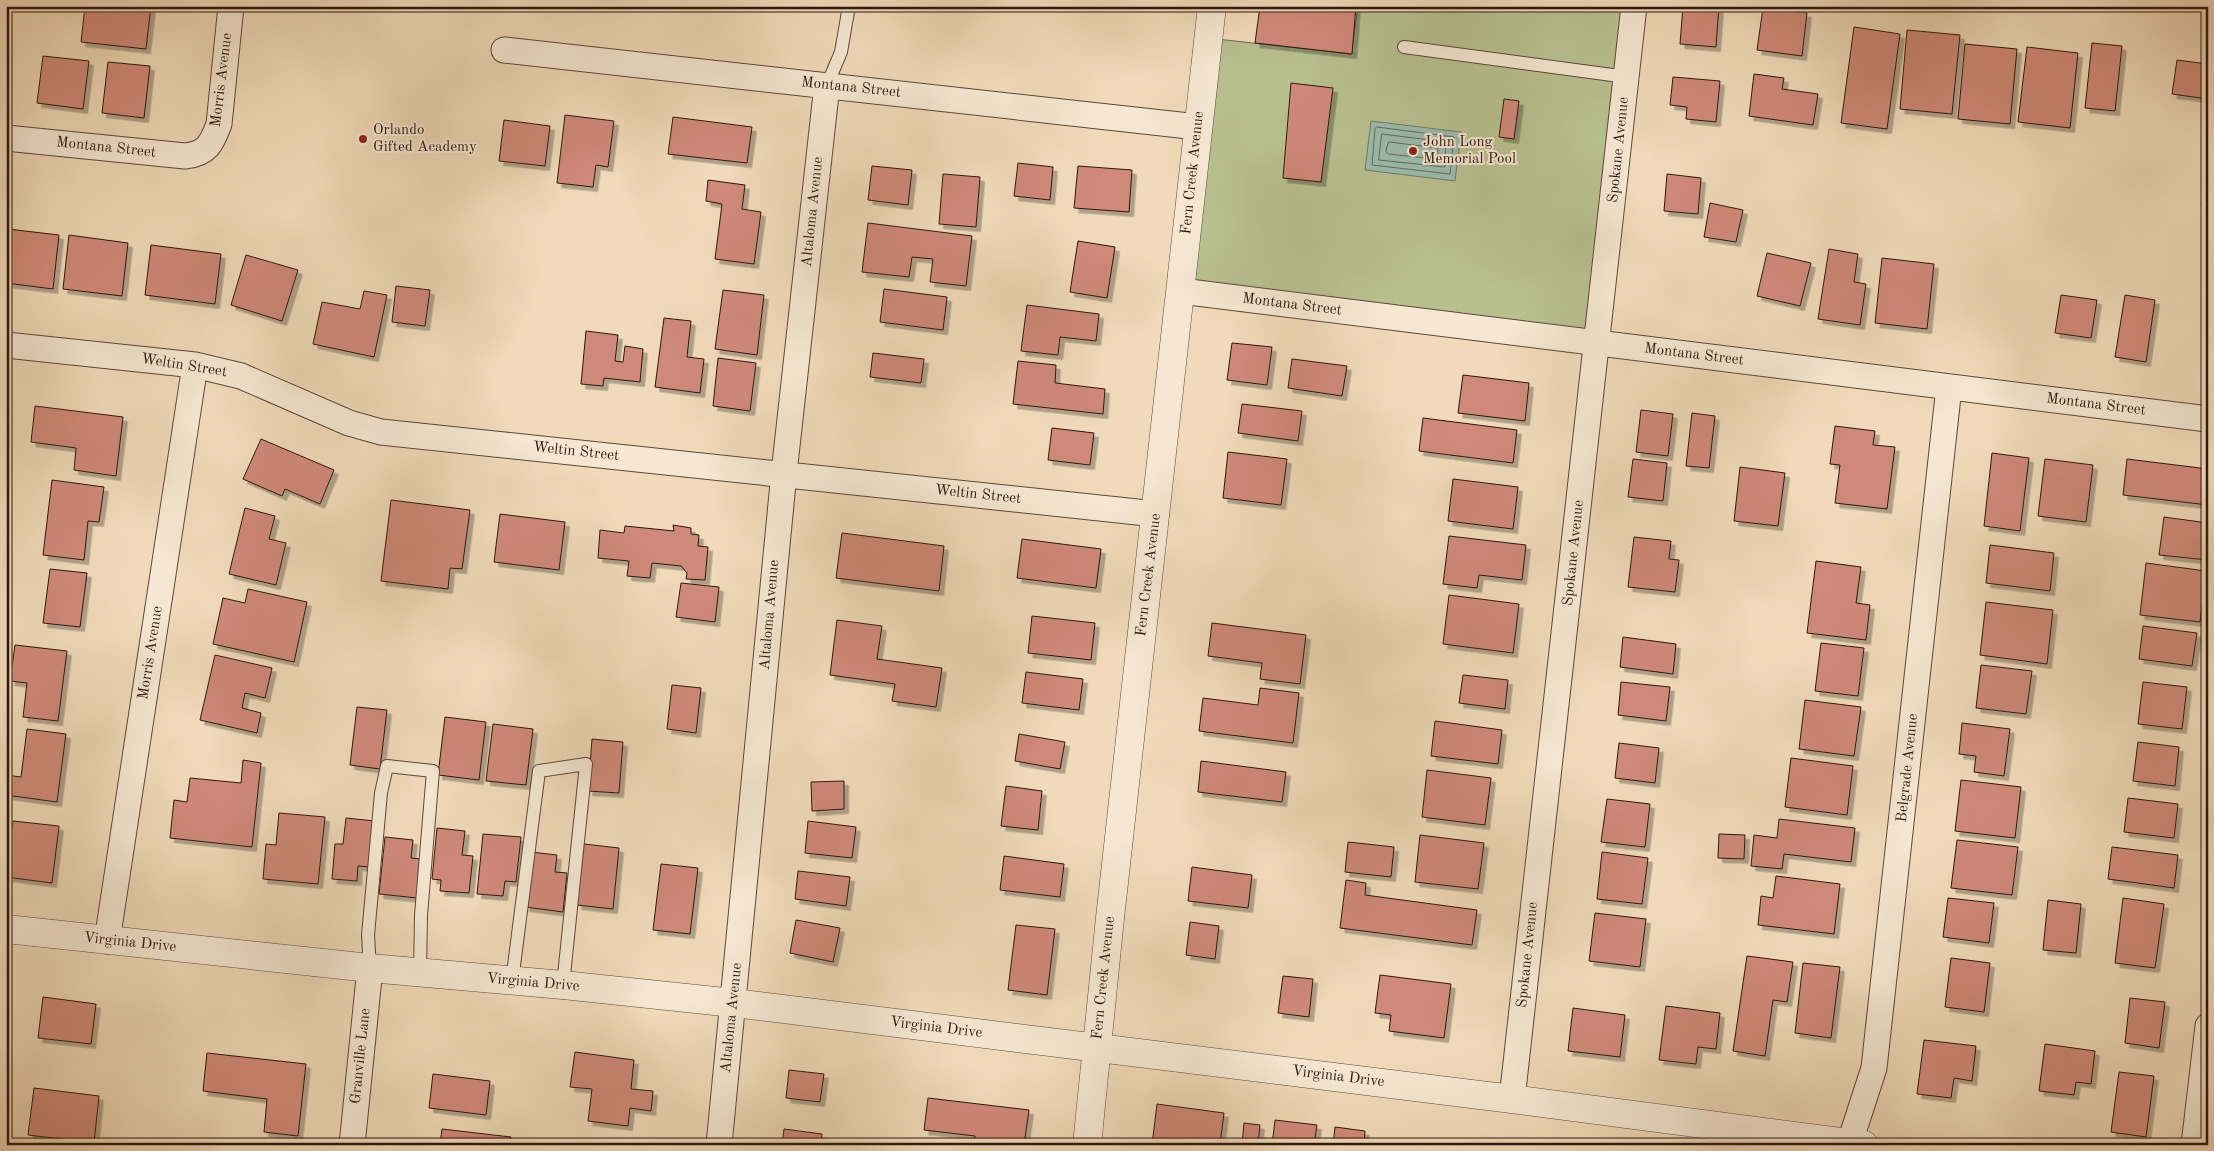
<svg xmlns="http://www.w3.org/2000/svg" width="2214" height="1151" font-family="'Old Standard TT',serif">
	<defs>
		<filter id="shadow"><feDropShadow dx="4.5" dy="4.5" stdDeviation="0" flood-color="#0004"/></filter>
	</defs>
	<rect width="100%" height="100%" fill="#f0dab9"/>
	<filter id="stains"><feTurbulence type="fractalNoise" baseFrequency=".004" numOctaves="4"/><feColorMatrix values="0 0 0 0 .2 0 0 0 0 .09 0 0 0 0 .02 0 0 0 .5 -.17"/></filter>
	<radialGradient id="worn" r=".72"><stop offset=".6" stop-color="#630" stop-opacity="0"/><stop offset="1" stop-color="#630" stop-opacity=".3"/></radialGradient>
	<path fill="#b8c090" stroke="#736c50" d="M1358,6H1634L1598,343L1181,291L1208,38L1351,54Z"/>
	<path fill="#9bbbac" stroke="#6f796d" d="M1371,121L1461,132L1455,181L1365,170Z"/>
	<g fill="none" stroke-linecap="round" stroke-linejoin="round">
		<path stroke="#64695e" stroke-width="1" d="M1377,127L1454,137L1450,174L1372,165L1375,129Z
			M1382,134L1446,142L1445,167L1379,160Z
			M1389,142L1438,148V158L1436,159L1388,154L1386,151Z"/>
	</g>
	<path fill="#cf8979" stroke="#2e170f" filter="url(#shadow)" d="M85,6H151L146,49L81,42Z
		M1260,6H1356L1352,54L1255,43Z
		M1683,6H1719L1716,47L1680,44Z
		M1763,8L1807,13L1802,56L1757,50Z
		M1854,27L1900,34L1887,129L1841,123Z
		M1907,30L1960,35L1952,114L1900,109Z
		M2092,43L2122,46L2115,111L2085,108Z
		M1965,44L2017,49L2010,124L1958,119Z
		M2027,47L2078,53L2070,128L2018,122Z
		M43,56L89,61L83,109L37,103Z
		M2177,60L2208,64V99L2172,94Z
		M108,62L150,66L144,118L102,113Z
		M1754,74L1784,78L1782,89L1818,94L1813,125L1749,116Z
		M1673,77L1720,81L1716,122L1686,119L1687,107L1670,105Z
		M1291,83L1333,88L1321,182L1283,178Z
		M1504,99L1519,101L1514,139L1499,137Z
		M565,115L614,121L608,167L596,165L593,187L557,183Z
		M673,117L752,127L747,163L668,154Z
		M504,120L550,126L545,166L499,161Z
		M2208,148V207L2202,206Z
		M1018,163L1053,167L1050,200L1014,196Z
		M872,166L912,170L908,205L868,200Z
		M1078,166L1132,170L1129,212L1074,208Z
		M943,174L980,177L976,227L939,224Z
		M1667,174L1701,178L1698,214L1664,211Z
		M708,180L745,185L742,209L761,212L754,264L715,259L722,204L706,201Z
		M1710,203L1743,210L1736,242L1704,237Z
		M868,223L972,236L966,286L930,282L933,259L912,257L909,277L862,272Z
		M8,229L59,235L53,289L6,283Z
		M69,235L128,243L122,296L63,289Z
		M1078,241L1115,247L1107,298L1070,292Z
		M151,245L221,254L215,304L145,295Z
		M1829,249L1858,254L1854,282L1866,284L1860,325L1818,319Z
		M1767,253L1811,263L1800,306L1757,296Z
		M246,255L298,270L282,321L231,305Z
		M1882,258L1934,264L1927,329L1875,323Z
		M396,286L430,290L425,326L392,322Z
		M884,289L947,297L943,330L880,322Z
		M723,290L764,295L757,355L715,349Z
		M364,291L387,295L374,357L313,344L322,302L360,309Z
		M2061,295L2097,300L2091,338L2055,333Z
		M2125,295L2155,300L2146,362L2115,357Z
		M1027,305L1099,314L1096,341L1060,337L1058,355L1021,351Z
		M664,318L691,321L687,357L704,359L700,393L655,387Z
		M2208,323V371H2203Z
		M586,331L618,335L615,361L623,362L625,346L643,349L640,382L604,378L603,386L581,384Z
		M1232,343L1272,347L1267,385L1227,380Z
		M873,353L924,359L921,383L870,377Z
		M718,358L756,363L750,411L713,406Z
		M1292,359L1347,366L1342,396L1288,388Z
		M1018,361L1056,365L1055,383L1105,389L1103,414L1013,404Z
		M1463,375L1529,383L1525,421L1458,413Z
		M1242,404L1302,411L1298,441L1238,433Z
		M35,406L123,417L116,476L74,470L76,448L31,442Z
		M1641,410L1673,414L1668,456L1636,452Z
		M1692,413L1715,416L1709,468L1686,466Z
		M1423,418L1517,430L1513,463L1419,451Z
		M1835,426L1875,431L1873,445L1895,447L1887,509L1835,503L1840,465L1830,464Z
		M1052,428L1094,433L1090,465L1048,460Z
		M261,439L334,470L320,504L285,489L282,496L243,479Z
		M1228,452L1287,459L1281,505L1223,498Z
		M1992,453L2029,458L2020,531L1984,526Z
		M1633,459L1667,463L1663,501L1628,497Z
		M2045,459L2093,465L2086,522L2038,516Z
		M2127,459L2208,469V505L2123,495Z
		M1740,467L1785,473L1778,526L1734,521Z
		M1453,479L1518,487L1513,529L1448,521Z
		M52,480L104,487L99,522L88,521L84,560L43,555Z
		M391,500L470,510L462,569L450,568L448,589L381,581Z
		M245,508L275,516L269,539L286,543L276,585L229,574Z
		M500,514L565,522L559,570L494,562Z
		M2164,517L2208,523V560L2159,555Z
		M673,525L691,528V534L699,535L698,546L708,547L705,580L686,579L687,573L681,566L652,563L650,578L627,576L629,561L598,558L600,530L624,533L625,526L674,531Z
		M842,533L944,546L939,591L836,578Z
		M1449,536L1526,545L1522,580L1479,575L1477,588L1443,584Z
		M1634,537L1671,541L1669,559L1679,560L1675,592L1628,587Z
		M1022,539L1101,549L1096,588L1017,578Z
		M1990,545L2054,553L2050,591L1986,583Z
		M1816,561L1861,567L1856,603L1870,605L1866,640L1807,633Z
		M2146,563L2206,571L2200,622L2140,615Z
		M50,569L87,573L80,627L43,623Z
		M681,583L719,587L715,622L676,617Z
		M248,589L307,602L294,662L213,644L223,598L245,603Z
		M1449,595L1519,604L1513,653L1443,644Z
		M1986,602L2053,610L2047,664L1980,655Z
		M1032,616L1095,623L1091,660L1028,653Z
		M837,620L882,626L877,659L942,668L936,707L892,701L895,684L830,675Z
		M1212,623L1306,635L1300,684L1260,679L1262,663L1208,656Z
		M2143,626L2197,633L2192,666L2139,659Z
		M1623,637L1676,644L1673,674L1620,667Z
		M1821,643L1864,648L1858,696L1815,691Z
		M15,645L67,651L58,721L23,717L27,683L10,681Z
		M215,655L272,668L265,698L245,693L242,708L261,713L257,733L200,720Z
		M1981,665L2032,671L2026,714L1976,708Z
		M1026,672L1083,679L1079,710L1022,703Z
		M1463,675L1508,680L1505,709L1459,703Z
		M1621,682L1670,687L1666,721L1618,715Z
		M2143,682L2187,687L2182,729L2138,724Z
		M672,685L701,688L696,733L667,729Z
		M1260,688L1299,693L1293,743L1199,731L1203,698L1258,705Z
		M1805,700L1861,707L1854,756L1799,749Z
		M357,707L387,710L380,769L350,765Z
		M445,717L486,722L479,780L438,775Z
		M1435,721L1502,730L1498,764L1431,756Z
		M1962,723L2010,729L2004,776L1974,772L1976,756L1959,754Z
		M493,724L533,729L526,785L486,781Z
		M27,729L66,734L57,802L6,795V775L21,777Z
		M1019,734L1065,742L1060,769L1015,761Z
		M592,739L623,742L619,793L588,791Z
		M2138,742L2179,747L2175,786L2133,781Z
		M1619,743L1659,748L1655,783L1615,778Z
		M1791,758L1853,766L1847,815L1785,807Z
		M243,760L261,763L252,847L170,838L174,800L187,802L190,778L241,783Z
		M1201,761L1286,772L1282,802L1198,792Z
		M1427,770L1491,778L1485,825L1422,817Z
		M1961,780L2021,787L2015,838L1955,831Z
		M844,781V809L812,811L811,782Z
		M1006,786L1042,791L1038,830L1001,826Z
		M2128,798L2178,804L2174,838L2124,832Z
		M1607,799L1650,804L1645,847L1601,842Z
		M279,813L325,817L318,884L263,879L266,844L276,845Z
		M346,818L375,821L370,867L358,866L357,881L332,879L335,844H343Z
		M1779,819L1855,828L1851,862L1784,854L1782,869L1751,866L1754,835L1777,838Z
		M13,821L59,826L52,883L6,877V844L10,845Z
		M808,821L856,827L852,858L805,853Z
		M437,828L465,831L462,855L473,856L469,893L440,891L441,880L432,879Z
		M483,834L521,837L516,882L505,881L503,896L477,894Z
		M1719,834L1745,835L1744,859L1718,858Z
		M1420,835L1484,843L1478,889L1415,882Z
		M385,837L413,840L411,858L421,859L417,898L379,894Z
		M1957,840L2018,847L2012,895L1951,888Z
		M1348,842L1394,847L1391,877L1345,872Z
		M584,844L619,848L613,909L577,905Z
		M2112,847L2178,855L2174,888L2108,879Z
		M531,852L557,855L555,872L567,873L563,912L525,907Z
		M1602,852L1648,858L1642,904L1597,899Z
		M1004,856L1064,864L1060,897L1000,890Z
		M661,864L698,868L690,934L653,930Z
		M1192,867L1252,875L1248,908L1188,901Z
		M798,871L850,877L846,906L795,899Z
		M1776,876L1840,884L1834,934L1758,925L1761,896L1773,898Z
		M1346,880L1366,883L1365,895L1477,910L1472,945L1340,928Z
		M1948,898L1994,903L1989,943L1943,937Z
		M2123,898L2164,904L2155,968L2115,963Z
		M2048,900L2081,904L2076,953L2043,950Z
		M1595,913L1646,919L1640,967L1589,961Z
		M796,920L840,928L833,962L790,953Z
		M1190,922L1219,926L1215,959L1186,955Z
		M1016,925L1055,929L1047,995L1008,990Z
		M1747,956L1793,962L1787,1002L1773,1000L1765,1056L1733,1051Z
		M1951,958L1990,963L1984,1012L1945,1007Z
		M1803,963L1840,967L1831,1038L1795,1033Z
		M1380,975L1451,984L1444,1038L1389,1031L1391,1015L1375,1013Z
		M1283,976L1313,979L1309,1017L1278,1013Z
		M43,997L96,1004L91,1044L38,1038Z
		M2130,998L2165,1002L2159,1048L2125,1043Z
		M1666,1006L1720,1013L1716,1049L1698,1047L1696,1064L1659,1060Z
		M1573,1008L1625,1015L1620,1057L1568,1051Z
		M1924,1040L1976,1046L1972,1081L1954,1078L1951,1098L1917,1094Z
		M2045,1044L2095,1051L2091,1084L2076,1082L2074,1095L2039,1091Z
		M575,1052L634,1060L631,1089L653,1091L651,1111L630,1108L628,1126L588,1121L592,1089L570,1087Z
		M207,1053L306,1064L298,1136L264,1132L267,1099L203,1091Z
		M789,1070L824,1074L820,1102L786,1098Z
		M2119,1072L2154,1076L2146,1137L2111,1132Z
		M433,1074L490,1081L486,1115L429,1108Z
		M34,1088L99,1096L94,1143L28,1135Z
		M928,1098L1029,1110L1024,1145H974L975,1136L924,1130Z
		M1157,1104L1224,1113L1220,1145H1152Z
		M1275,1120L1317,1125L1314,1145H1272Z
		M1244,1123L1260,1125L1258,1145H1242Z
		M1335,1127L1365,1131L1364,1145H1333Z
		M442,1129L511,1137L510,1145H440Z
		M784,1129L822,1134L821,1145H782Z"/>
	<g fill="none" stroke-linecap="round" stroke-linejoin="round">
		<defs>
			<path id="service" d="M1404,47L1627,77
				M827,85L841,52L849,6
				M370,968L368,935L381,793L387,766L433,771L421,915L420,973
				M512,981L539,771L586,764L563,985"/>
			<path id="minor" d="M504,50L1198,127
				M6,138L185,156C207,154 212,143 219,124L231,6
				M1181,291L2208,419
				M6,345L195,365L241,376L349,423L381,432L1156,514
				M107,941L195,365
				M1512,1099L1634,6
				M352,1145L370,968
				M719,1145L784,473L827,85
				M1849,1145L1874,1068L1949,387
				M2194,1145L2208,1026"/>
			<path id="tertiary" d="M6,929L370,968L563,985L734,1003L1512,1099L1864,1145
				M1087,1145L1110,918L1212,6"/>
		</defs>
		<use href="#service" stroke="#5e483a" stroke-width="14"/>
		<use href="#minor" stroke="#5e483a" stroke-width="27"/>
		<use href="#tertiary" stroke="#5e483a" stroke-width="29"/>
		<use href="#service" stroke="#f5e7d2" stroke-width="12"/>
		<use href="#minor" stroke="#f5e7d2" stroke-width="25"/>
		<use href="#tertiary" stroke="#f5e7d2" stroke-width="28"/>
	</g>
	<g fill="#8f2418" stroke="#f5e7d2" stroke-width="2">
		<circle cx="363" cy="139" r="5"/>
		<circle cx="1413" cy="151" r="5"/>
	</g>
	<g text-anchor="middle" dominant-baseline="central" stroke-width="4" stroke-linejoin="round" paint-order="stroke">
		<g font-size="15" fill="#2e170f" stroke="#f5e7d2">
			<text transform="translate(222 80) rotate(-83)">Morris Avenue</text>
			<text transform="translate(851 88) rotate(6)">Montana Street</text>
			<text transform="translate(106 148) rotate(6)">Montana Street</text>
			<text transform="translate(1619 150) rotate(-84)">Spokane Avenue</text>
			<text transform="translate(1193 173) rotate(-84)">Fern Creek Avenue</text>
			<text transform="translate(813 212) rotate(-84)">Altaloma Avenue</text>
			<text transform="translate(1292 305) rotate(7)">Montana Street</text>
			<text transform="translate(1694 355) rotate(7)">Montana Street</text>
			<text transform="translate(184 366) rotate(9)">Weltin Street</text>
			<text transform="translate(2096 405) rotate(7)">Montana Street</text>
			<text transform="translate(576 452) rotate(6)">Weltin Street</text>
			<text transform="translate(978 495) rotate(6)">Weltin Street</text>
			<text transform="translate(1574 553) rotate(-84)">Spokane Avenue</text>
			<text transform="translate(1149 575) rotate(-83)">Fern Creek Avenue</text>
			<text transform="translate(770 615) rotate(-85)">Altaloma Avenue</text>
			<text transform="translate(151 653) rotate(-81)">Morris Avenue</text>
			<text transform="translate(1908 768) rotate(-84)">Belgrade Avenue</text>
			<text transform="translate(130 943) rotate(6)">Virginia Drive</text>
			<text transform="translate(1528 955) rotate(-84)">Spokane Avenue</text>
			<text transform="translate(1104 978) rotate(-84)">Fern Creek Avenue</text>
			<text transform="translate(533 983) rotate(5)">Virginia Drive</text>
			<text transform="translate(732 1018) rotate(-84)">Altaloma Avenue</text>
			<text transform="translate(936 1028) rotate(7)">Virginia Drive</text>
			<text transform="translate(361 1056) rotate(-84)">Granville Lane</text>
			<text transform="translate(1338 1077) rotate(7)">Virginia Drive</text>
		</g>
		<g font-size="15" fill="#2e170f" stroke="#f5e7d2" text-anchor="start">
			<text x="373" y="130">Orlando<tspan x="373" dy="17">Gifted Academy</tspan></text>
			<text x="1423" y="142">John Long<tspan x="1423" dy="17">Memorial Pool</tspan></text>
		</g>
	</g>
	<rect width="2214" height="1151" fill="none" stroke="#f0dab9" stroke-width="25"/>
	<rect x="8" y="8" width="2199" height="1136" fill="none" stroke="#2e170f" stroke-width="2.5"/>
	<rect x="12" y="12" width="2189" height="1126" fill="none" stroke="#2e170f"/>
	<rect width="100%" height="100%" filter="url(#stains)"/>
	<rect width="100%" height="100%" fill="url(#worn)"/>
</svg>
